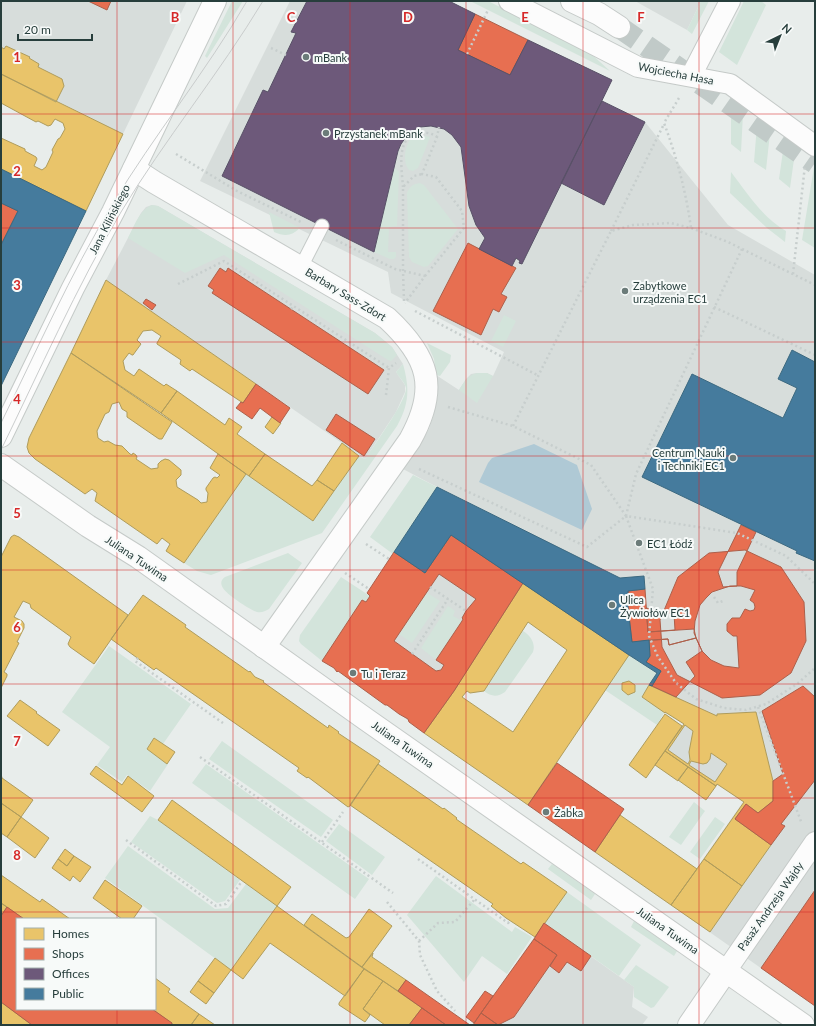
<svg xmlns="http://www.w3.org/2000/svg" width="816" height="1026" font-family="Lato,sans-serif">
	<rect width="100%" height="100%" fill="#e8edeb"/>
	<path fill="#d7dddb" d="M1,1H187L123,134L1,73Z
		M290,1H449L612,80L561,183L604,204L645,122L728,225L815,275V1006L671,905L743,802L717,784L716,786L665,751L684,724L665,712L664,713L642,697L657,672L629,655L544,597L424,733L325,656L362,600L370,596L367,593L437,487L403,469L421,443L429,429L433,417L438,395L436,375L459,390L466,379L471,374L477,373H487L493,376L504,352L391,293L388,272L200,181Z
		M635,1H701L687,30Z
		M152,205L158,206L375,333L392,347L403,364L396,372L405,385V392L396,412L365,459L106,280L141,213L146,207Z
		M544,923L634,987L632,1007L648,1017L642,1025H473Z"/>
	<path fill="#d3e4db" d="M232,1H243L207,58L205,56Z
		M470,1H488L589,52L610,71Z
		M701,1H709L692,34L687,30Z
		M744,1H761L766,5L737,65L719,52Z
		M731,107L743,114L741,152L731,144Z
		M757,125L770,133L766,170L754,162Z
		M420,135L430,137L418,168L413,171L409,170C402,162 405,146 411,138Z
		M784,144L795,152L790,188L779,179Z
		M814,167L815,168V248L802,240Z
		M393,169H396L399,172L397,226L389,227L388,252H396V257L394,259H390L374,252Z
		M731,172C748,194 762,217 786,231L785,242L767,228L730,193Z
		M420,183L424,185L458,229L428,266L424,267L412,262L409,257L407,193C410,186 413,184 420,183Z
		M152,205L158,206L375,333L392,347L397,355L391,361L388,360L224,255L185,273L128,238C134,227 139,210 152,205Z
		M269,212L300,228C292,236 285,237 274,232Z
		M504,315L516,321L503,347L491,341Z
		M427,343L451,355L450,362L440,376L436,375L434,359Z
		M403,364C410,389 409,404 397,426L322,533L211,575L197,571L184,563L246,474L313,521L359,456L365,459C373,447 407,400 406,388C405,383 399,377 396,372Z
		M477,373H487L493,376L477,403L459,390C464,382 468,375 477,373Z
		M413,475L437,487L393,554L370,537Z
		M288,553L302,563L269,609C265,611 262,613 257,612C250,610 226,594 223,588C220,583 221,580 225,577Z
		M341,577L370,596L366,602L362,600L322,661L301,644L299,641L300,635Z
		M426,592L440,601L412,643L399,634Z
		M448,606L455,611L453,616L462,621L436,660L421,648Z
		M523,631C530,635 536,643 533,652L505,692C498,697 491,697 484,691Z
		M109,646L191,704L163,744L154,738L147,749L168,764L150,791L127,775L122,782L97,765L110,747L62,712Z
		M629,655L657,673L642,696L664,713L657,725L605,690Z
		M222,741L333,820L321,837L209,759Z
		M206,764L369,879L355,899L192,783Z
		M694,802L705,811L681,845L669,837Z
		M150,816L158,820L240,880L225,901L217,903L131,842Z
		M715,817L725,824L700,859L690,852Z
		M339,824L385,857L372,875L326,841Z
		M128,846L215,909L228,908L246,884L277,906L231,970L105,878Z
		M552,864L595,894L591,900L548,869Z
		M436,876L512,932L515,927L532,937L507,974L482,956L464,982L407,915Z
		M567,892L641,945L619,976L544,923Z
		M634,921L677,951L674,956L631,927Z
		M636,965L669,987L654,1007L651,1008L634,997V987L624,980Z"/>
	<path fill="#afc9d5" d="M534,444L577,465L592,509L582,530L479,482L488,463L492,458Z"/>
	<path fill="#e9c46a" stroke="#af9c5c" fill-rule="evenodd" d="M6,46L30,57L29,58L39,64L38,67L62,79L64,86L56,102L1,74V47L4,49Z
		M1,74L123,134L86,211L1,169V138L25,149V151L36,157L37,159L34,166L42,170L46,167L53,152L52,150L58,139L60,138L65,129L63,123L55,119L51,125L48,126L38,121L36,122L1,103Z
		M106,280L256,384L243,403L192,369L190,371L180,364L181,360L157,344V343L161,336L152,330L143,331L137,340L141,344L133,355H132L129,353L123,361L125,370L134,376L139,369L164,386L166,384L177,391L161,413L71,353Z
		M71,353L172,422L162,439H159L127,417V412L122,409L119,402L112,404L109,412L105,414L97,431L98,438L104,442L108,441L115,445L122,446L130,454L132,455L133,453L136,455L137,457L136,459L151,469L158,468V464L161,461L165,459L169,460L181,470V475L176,480L177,487L198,500L201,503L207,502L208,493L206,490V488L213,478L215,477L217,478L220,475L210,468L218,454L246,474L184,563L166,551L170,544L162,538L157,544L95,501L97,493L92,489L85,494L35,459L29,453L27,447L29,438Z
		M177,391L225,425L229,418L242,427L237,434L265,454L249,476L161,413Z
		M272,417L281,423L273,434L265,427Z
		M342,443L359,456L334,491L317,480Z
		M265,454L312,486L317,480L334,491L313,521L249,476Z
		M14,535L19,537L128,615L94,664L70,647L68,644L71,637L31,608L30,604L23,601L14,617L22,621L24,624V628L17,642L19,643L4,672L7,674V676L1,688V557L11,537Z
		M523,583L629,655L528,805L424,733L454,691ZM528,622L567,650L513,732L462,697L467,691L470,693L484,691Z
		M143,595L186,625L185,627L249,672L250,671L255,677L264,681L263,682L328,728L329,725L339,732L338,733L380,761L350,806L348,807L308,777L307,778L297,771L299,768L156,668L154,670L111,639Z
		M629,681L635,685V692L628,695L622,690V683Z
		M649,685L717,716V714L756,712L773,781V801L758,813L746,804L735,819L771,845L742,886L704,859L744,802L717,784L716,786L665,751L684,724L665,712V713L642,697ZM685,725L693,731L689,752L690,760L688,764L668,750ZM711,753L727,764L715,782L689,765L691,761L703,764L707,763L710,759Z
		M20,700L37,712L36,713L60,730L48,746L7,716Z
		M665,714L682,726L646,778L629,765Z
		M154,738L175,752L167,764L147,749Z
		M665,751L688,767L678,781L655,765Z
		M378,764L443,809L444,808L457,818L456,819L521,864L523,862L567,892L535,937L506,918L491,906L493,904L350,805Z
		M96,766L122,785L128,776L154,796L142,812L90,774Z
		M688,767L716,786L706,800L678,780Z
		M1,774L2,778L33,800L21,817L1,803Z
		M172,800L291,887L277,906L158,820Z
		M1,803L21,817L7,837L1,833Z
		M620,815L697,869L671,905L595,852Z
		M21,817L49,838L35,858L7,837Z
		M65,849L74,856L67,866L58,859Z
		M74,856L91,867L80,882L73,876L70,881L52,868L58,859L67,866Z
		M704,859L742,886L710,932L671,905Z
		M1,875L40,902L42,899L70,919H24L1,903Z
		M105,880L142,906L133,919H122L93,898Z
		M1,903L7,907L1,916Z
		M277,906L364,969L345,996L270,943L243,979L231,970Z
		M369,909L392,926L362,967L304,925L312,914L346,938L349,937Z
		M373,953L372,957L406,980L398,991L362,967Z
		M215,958L231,970L214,993L198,981Z
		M364,969L383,981L363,1009L370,1015L365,1022L339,1005V1003Z
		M155,978L170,989L168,992L199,1014L191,1025H174L152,1009H155Z
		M198,981L214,993L206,1004L190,992Z
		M383,981L422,1008L409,1025H385L363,1009Z
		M1,1002L32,1025H1Z
		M199,1014L215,1025H191Z"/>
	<path fill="#e76f51" stroke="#ad604b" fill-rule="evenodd" d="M88,1H111L107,10Z
		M475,14L528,40L510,75L458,50Z
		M1,203L18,211L1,245Z
		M468,243L516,268L501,294L507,297L499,312L493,309L481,335L433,311Z
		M220,268L226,272L228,268L384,370L368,394L212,293L214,290L208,286Z
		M146,299L156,305L152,310L143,303Z
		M256,384L290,408L280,423L260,408L252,419L236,408L241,402L243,403Z
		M336,414L375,439L364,456L326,430Z
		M741,525L756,532L737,572V586L723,587L718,572Z
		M451,535L523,583L454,691L424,733L409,722L408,719L399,714L387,705H385L338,671L337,672L334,668L322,661L362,600L366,602L370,596L367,593L394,552L425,573ZM439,574L476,599L466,611L462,618L463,619L462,621L436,660L444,665L441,670L436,671L394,641Z
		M745,550L781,567L804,602L806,641L791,673L760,695L722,698L677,675L662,647L660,620L678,577L709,553Z
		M730,586H741L755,590L750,600L754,603L755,607L754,610L750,611L745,609L740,618H732L727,624V631L733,636H737L739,668L724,666L711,660L702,651L694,633L695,621L700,605L706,598L712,592Z
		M645,589L648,632L694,629L696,638L669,645L668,639L632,642L627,599H628V591Z
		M646,608L674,614L675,630L648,632Z
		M696,638L702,651L686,662L695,676L676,697L652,686L661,671L646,662L650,656L649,640L668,639L669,645Z
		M803,686L815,697V780L781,824L785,826L771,845L735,819L746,804L758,813L773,801V781L783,774L762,711Z
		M557,763L624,809L595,852L528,805Z
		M815,890V1006L761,968Z
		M7,907L24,919H17V1009H152L172,1023L171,1025H32L1,1002V916Z
		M544,923L591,956L581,971L567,962L559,973L550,966L557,955L534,939Z
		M534,939L557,955L514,1017L498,1025L481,1013Z
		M406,980L470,1025H446L398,991Z
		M485,991L493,996L474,1023L466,1017Z
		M422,1008L446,1025H409Z
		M481,1013L498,1025H500H473Z"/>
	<path fill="#6d597a" stroke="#585167" d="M307,1H449L475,14L458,50L510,75L528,40L612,80L522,264L519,263L520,261L516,258L512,266L479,249L485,238L476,225L469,206L461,147L452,135L444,129L431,126L420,127L412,131L406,137L401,144L398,151L374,252L222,176L263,90L268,92L296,33L291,32Z
		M602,101L645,122L604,205L561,183Z"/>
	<path fill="#457b9d" stroke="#3c6980" d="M1,169L86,211L1,386V245L18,211L1,203Z
		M792,350L815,362V431L814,433L815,434V561L796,553L797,551L642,477L692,374L783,418L797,388L778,379Z
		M437,487L620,578L644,576L645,589L628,591V599H627L632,642L649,640L650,656L646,662L661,671L652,686L649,685L657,673L629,655L451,535L425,573L394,552Z"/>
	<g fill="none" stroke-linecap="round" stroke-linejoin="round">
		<path stroke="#c1cac8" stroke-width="22" stroke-dasharray="22 11" stroke-linecap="butt" d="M619,27L815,163"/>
		<defs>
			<path id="service" d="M301,267L322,226"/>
			<path id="pedestrian" d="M509,1L638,67L730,84L815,146
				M691,76L730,1
				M726,971L815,842"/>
			<path id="minor" d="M572,1L599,14L619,27
				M134,169L154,182L387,318C429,357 439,388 410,440L264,647
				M689,1025L726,971"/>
			<path id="tertiary" d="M1,436L73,288L113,212L215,1
				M1,465L88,526L138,557L367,720L803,1025"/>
		</defs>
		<use href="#service" stroke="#c5cac8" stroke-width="15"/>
		<use href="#pedestrian" stroke="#c5cac8" stroke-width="22"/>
		<use href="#minor" stroke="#c5cac8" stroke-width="24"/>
		<use href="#tertiary" stroke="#c5cac8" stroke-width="24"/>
		<path stroke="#c7cecd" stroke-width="2.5" stroke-dasharray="2 3" stroke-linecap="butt" d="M271,48L286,55
			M467,54L488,10
			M679,98L664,123C677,158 686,192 691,228
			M176,154L237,191L303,223
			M403,187C402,170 395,136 419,133C425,132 432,133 437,137
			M611,231L664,124
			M336,240L395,269L425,276L405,303
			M793,274L805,165
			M425,276L464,228L462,211L436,177L422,174L437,137L439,127
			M178,284L224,261L389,368
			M404,301L403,271V187L414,176L422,174
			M714,307L815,355
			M291,309L294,306
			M415,311L539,376
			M386,395L389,368L396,363
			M448,407L513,426L591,465L626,516L737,533L786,556L815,584
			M513,426L611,231L633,225L671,223L691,228L728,242L815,285
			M419,469L587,547L626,516L636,474L742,249
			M626,516L653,589L649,636L658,657L676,683L696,699L724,708L746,710L766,704L797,684L815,668
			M366,544L389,559
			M345,573L369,589
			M430,587L466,611
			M714,597L718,603L723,601
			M412,654L448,599
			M138,658L135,661L223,723
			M758,707L802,824
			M200,757L393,893
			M126,840L216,906L226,904L242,881
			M322,842L343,812
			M418,859L508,923L510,921
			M387,902L419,941L420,955L437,991L455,1011
			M419,941L438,923L455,922L475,899"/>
		<use href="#service" stroke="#fcfcfc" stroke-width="13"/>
		<use href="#pedestrian" stroke="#fcfcfc" stroke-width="20"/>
		<use href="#minor" stroke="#fcfcfc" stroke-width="22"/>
		<use href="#tertiary" stroke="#fcfcfc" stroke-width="22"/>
		<path stroke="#c9cccc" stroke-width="1" d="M1,423C37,350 70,275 112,205C154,135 206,72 247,1
			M1,450C40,370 76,288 121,212C165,139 219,74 263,1"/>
	</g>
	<path fill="none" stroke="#d62828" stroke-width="1" stroke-opacity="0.55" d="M117,1V919M233,1V1025M350,1V1025M466,1V1025M583,1V1025M699,1V1025M1,114H815M1,228H815M1,342H815M1,456H815M1,570H815M1,684H815M1,798H815M1,912H815M117,1009V1025"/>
	<g fill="#6b7b79" stroke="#f7faf9" stroke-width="1.5">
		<circle cx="306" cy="57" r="4"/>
		<circle cx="326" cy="133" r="4"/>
		<circle cx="625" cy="291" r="4"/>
		<circle cx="733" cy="458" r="4"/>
		<circle cx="639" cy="543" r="4"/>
		<circle cx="612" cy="605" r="4"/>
		<circle cx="353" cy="673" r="4"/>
		<circle cx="546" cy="812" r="4"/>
	</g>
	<g text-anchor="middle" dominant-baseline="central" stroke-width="4" stroke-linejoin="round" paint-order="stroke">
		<g font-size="11" fill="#273e3c" stroke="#f7faf9" text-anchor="start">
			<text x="314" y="57">mBank</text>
			<text x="334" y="133">Przystanek mBank</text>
			<text x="633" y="285">Zabytkowe<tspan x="633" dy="13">urządzenia EC1</tspan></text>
			<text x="725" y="452" text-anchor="end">Centrum Nauki<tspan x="725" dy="13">i Techniki EC1</tspan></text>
			<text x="647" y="543">EC1 Łódź</text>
			<text x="620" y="599">Ulica<tspan x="620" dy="13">Żywiołów EC1</tspan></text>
			<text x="361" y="673">Tu i Teraz</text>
			<text x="554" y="812">Żabka</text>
		</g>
		<g font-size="11" fill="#273e3c" stroke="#f7faf9">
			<text transform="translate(676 73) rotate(11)">Wojciecha Hasa</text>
			<text transform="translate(109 219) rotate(-63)">Jana Kilińskiego</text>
			<text transform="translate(346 294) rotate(31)">Barbary Sass-Zdort</text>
			<text transform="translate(137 558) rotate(34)">Juliana Tuwima</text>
			<text transform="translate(403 744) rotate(35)">Juliana Tuwima</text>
			<text transform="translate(770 906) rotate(-55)">Pasaż Andrzeja Wajdy</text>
			<text transform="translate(668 930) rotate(35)">Juliana Tuwima</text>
		</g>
	</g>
	<g font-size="13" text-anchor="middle" font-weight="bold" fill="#d62828" stroke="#f7faf9" stroke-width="4" stroke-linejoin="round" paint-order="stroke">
		<text x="175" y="22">B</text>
		<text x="291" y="22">C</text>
		<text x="408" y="22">D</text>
		<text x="525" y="22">E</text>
		<text x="641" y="22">F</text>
		<text x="17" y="62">1</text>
		<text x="17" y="176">2</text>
		<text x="17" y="290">3</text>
		<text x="17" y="404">4</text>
		<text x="17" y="518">5</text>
		<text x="17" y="632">6</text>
		<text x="17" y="746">7</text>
		<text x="17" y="860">8</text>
	</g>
	<rect width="816" height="1026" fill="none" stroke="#273e3c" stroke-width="4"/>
	<rect x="16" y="918" width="140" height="92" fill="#f7faf9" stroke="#a4afad"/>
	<rect x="24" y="928" width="20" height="12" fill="#e9c46a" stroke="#a4afad"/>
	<text x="52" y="938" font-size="12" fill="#273e3c">Homes</text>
	<rect x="24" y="948" width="20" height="12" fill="#e76f51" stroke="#a4afad"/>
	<text x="52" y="958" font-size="12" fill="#273e3c">Shops</text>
	<rect x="24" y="968" width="20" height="12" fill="#6d597a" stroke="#a4afad"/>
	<text x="52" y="978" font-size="12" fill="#273e3c">Offices</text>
	<rect x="24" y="988" width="20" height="12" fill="#457b9d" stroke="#a4afad"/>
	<text x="52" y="998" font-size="12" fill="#273e3c">Public</text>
	<g transform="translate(780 36) rotate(43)" stroke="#f7faf9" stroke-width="3" paint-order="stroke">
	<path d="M0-3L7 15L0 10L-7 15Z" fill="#273e3c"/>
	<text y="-6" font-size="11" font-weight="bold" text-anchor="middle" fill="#273e3c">N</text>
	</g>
	<path d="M18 34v6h74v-6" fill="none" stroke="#273e3c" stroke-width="2"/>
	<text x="24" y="34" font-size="12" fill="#273e3c" stroke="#f7faf9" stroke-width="3" paint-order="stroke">20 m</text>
</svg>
